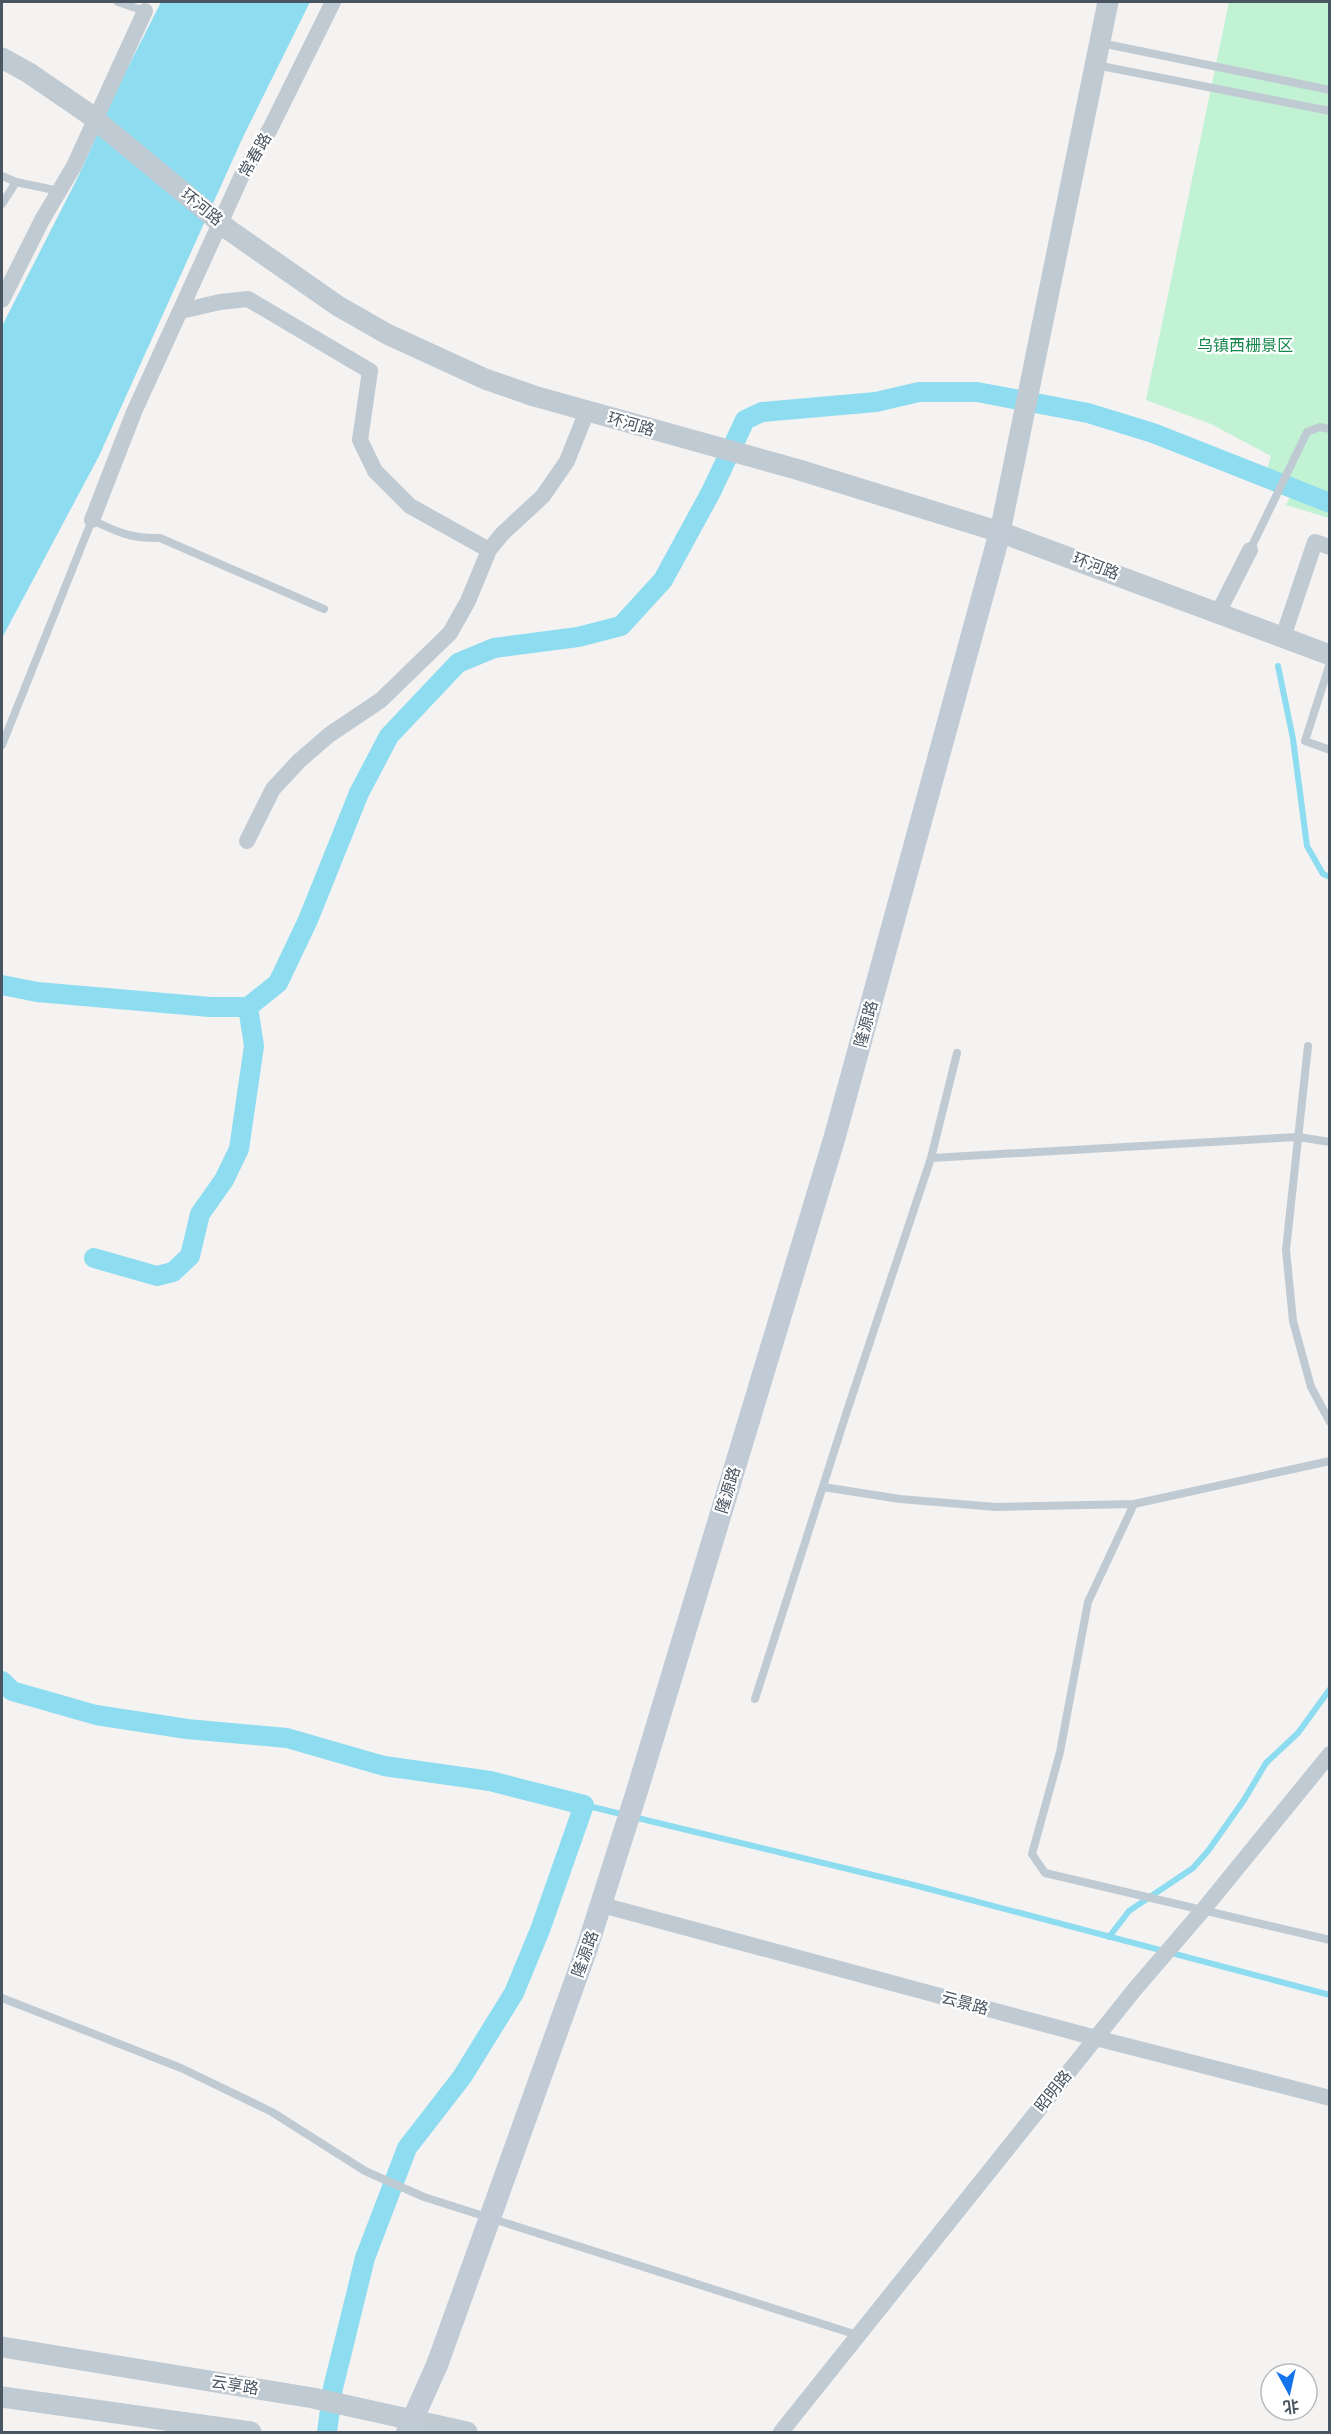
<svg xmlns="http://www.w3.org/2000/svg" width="1331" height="2434" font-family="'Fira Sans','Noto Sans SC',sans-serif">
	<rect width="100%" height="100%" fill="#f5f2f2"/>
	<path fill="#c1f2d4" d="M1229,2H1329V518L1286,505L1290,497L1263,482L1271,456L1211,424L1146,400Z"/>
	<path fill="#8ddcf0" d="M161,2H310L243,137L99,456L2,638V326L79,175L121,81Z"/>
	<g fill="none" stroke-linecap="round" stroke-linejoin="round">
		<path stroke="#8ddcf0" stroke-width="6" d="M1278,666L1293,739L1307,846L1323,874L1330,877
			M584,1805L914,1885L1330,1995
			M1109,1937L1129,1911L1193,1868L1208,1851L1244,1800L1266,1763L1298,1733L1330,1689"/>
		<path stroke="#8ddcf0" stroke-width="20" d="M2,985L37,992L210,1007H248L278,983L308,920L359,793L389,736L458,663L494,648L578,637L621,626L663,580L711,492L745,420L762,412L876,402L919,392H977L1088,413L1153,433L1330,503
			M94,1258L157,1276L173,1272L190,1256L200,1214L224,1180L239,1149L254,1046L248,1007
			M2,1681L12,1691L96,1715L187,1729L287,1738L384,1766L490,1781L584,1805L540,1930L514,1993L462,2077L407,2148L365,2258L333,2388L327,2432"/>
		<path stroke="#c0cad2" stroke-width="8" d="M118,2L145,11
			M1101,43L1330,90
			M1096,65L1330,111
			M2,176L16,182L59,191
			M2,204L16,182
			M1250,550L1307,432L1320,427L1330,429
			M1330,663L1305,741L1330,750
			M2,745L92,520C117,532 132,539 160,538L324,609
			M1308,1046L1286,1250L1293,1321L1311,1387L1330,1422
			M931,1158L1298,1137L1330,1142
			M823,1487L900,1499L996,1507L1134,1504L1330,1461
			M1134,1504L1088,1602L1060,1752L1032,1854L1045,1873L1330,1940
			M755,1699L847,1411L931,1158L957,1053
			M2,1998L181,2068L272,2112L365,2171L424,2197L854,2334"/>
		<path stroke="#c0cad2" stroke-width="16" d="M2,300L42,220L74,166L145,11
			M181,311L220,302L248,299L370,371L360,440L375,471L410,506L489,550
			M92,520L134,412L243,173L270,129L333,2
			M1218,613L1250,550
			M1283,637L1315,542L1330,547
			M247,841L273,789L299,761L329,735L381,700L450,633L468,601L489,550L503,533L543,496L567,461L587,411
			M602,1905L1096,2038L1330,2098
			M781,2432L1135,1989L1203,1910L1330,1754"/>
		<path stroke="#c0cad2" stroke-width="21" d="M2,58L29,73L86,112
			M229,230L338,306L387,334L485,379L534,396L796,469L1000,532L1330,655
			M1000,532L1108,2
			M2,2347L313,2398L467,2432
			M2,2397L251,2432"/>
		<path stroke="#c0cbd6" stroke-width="22" d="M587,1948L637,1791L835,1136L1000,532
			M407,2432L437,2365"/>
		<path stroke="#c0cad2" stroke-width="21" d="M86,112L229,230"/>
		<path stroke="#c0cbd6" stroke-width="22" d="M437,2365L587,1948"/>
	</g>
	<g text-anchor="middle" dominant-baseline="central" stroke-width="4.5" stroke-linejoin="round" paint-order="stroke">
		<g font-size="16" fill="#495661" stroke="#fff">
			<text transform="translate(255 155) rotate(-60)">常春路</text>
			<text transform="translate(202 207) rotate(39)">环河路</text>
			<text transform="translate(631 424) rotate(16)">环河路</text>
			<text transform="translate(1096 566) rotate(21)">环河路</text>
			<text transform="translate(866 1024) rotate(-75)">隆源路</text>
			<text transform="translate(728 1490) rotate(-73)">隆源路</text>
			<text transform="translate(585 1954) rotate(-70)">隆源路</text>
			<text transform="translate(965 2003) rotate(15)">云景路</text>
			<text transform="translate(1053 2091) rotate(-51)">昭明路</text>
			<text transform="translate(235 2385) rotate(9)">云享路</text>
		</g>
		<g font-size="16" fill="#15874d" stroke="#fff">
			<text x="1245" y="345">乌镇西栅景区</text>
		</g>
	</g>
	<rect width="1331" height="2434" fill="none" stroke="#495661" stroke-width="6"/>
	<g transform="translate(1289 2392) rotate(172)"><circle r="28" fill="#ffffff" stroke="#b6bbc0" stroke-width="1.5"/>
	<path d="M0-4.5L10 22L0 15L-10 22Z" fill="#1574ec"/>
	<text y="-9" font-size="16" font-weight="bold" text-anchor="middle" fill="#495661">北</text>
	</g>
</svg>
